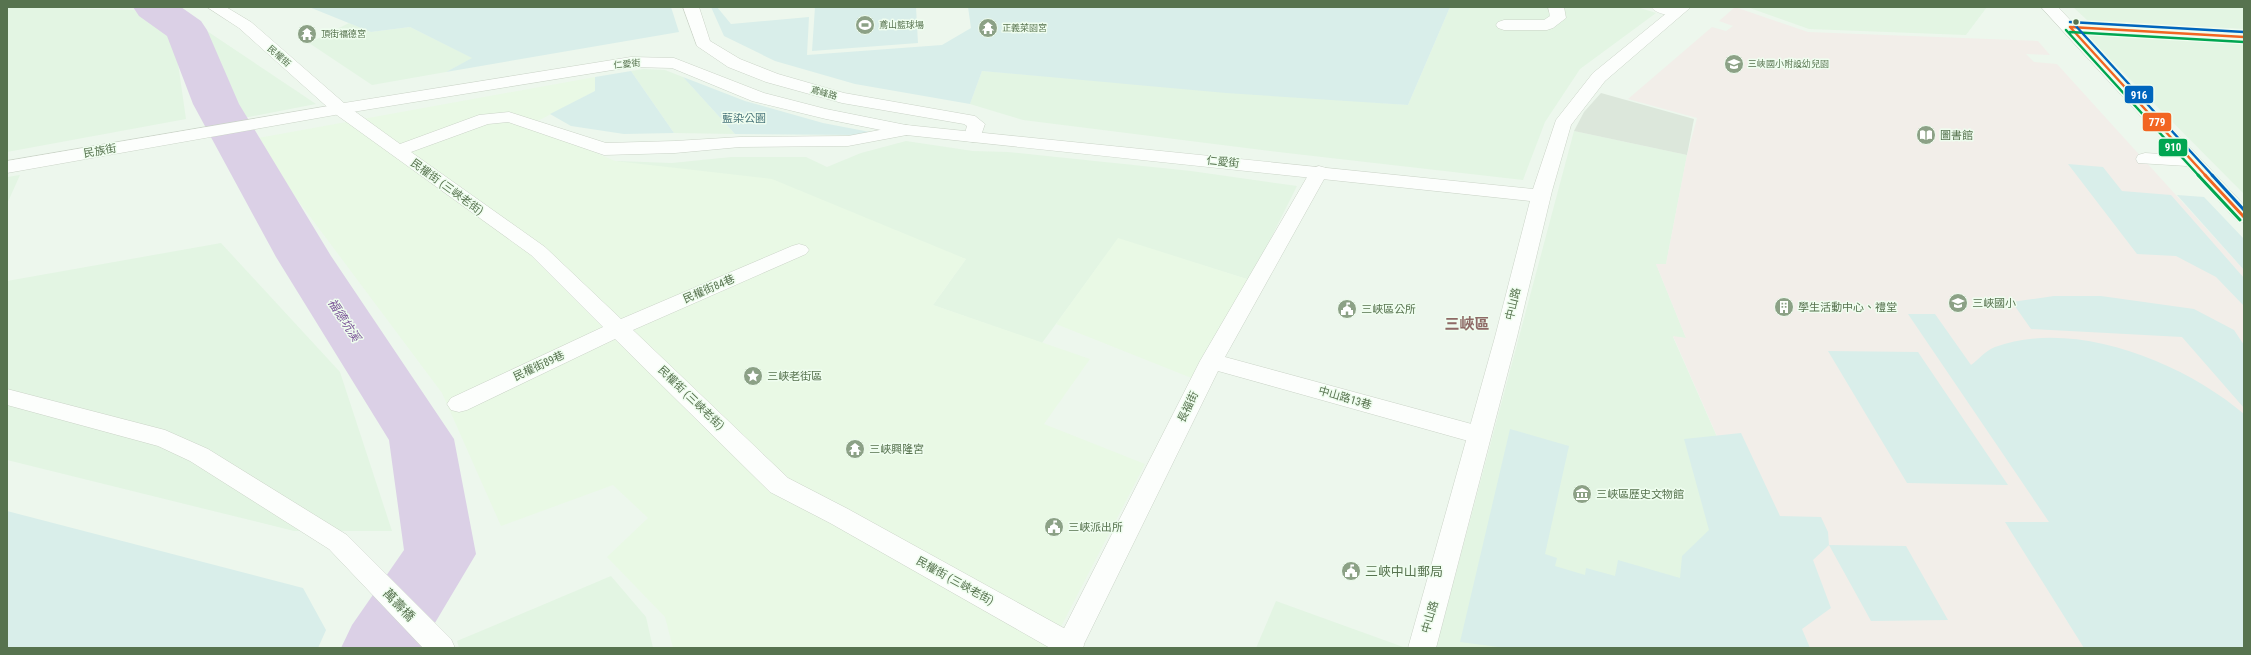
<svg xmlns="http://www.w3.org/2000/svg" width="2251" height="655" font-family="'Roboto Condensed','Noto Sans TC',sans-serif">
	<rect width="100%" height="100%" fill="#edf7ed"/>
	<path fill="#e3f5e3" d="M7,7L140,10L174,35L186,119L7,152Z
		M1450,7H1637L1656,13L1580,69L1545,122L1523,180L1287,153L1023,120L970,104L982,71L1408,105Z
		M1747,7H1987L1966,35L1809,29Z
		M2073,7H2244V29L2087,20Z
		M349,23L371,32L410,27L473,58L446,72L372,85L309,43Z
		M198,25L316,104L243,118Z
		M2083,32L2244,42V194Z
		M643,69L665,70L683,77L735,134L674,133L631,71Z
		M1574,131L1687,155L1666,264H1656L1686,338L1673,337L1810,648H1436Z
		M906,141L973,151L1008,152L1191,171L1297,186L1250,280L1118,239L1042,343L933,305L966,259L615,161L672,163L731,157H806L827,167L861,153Z
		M20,175L7,204V177Z
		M221,243L340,372L392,531H294L7,460V281Z
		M611,576L646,617L653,648H459L457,641Z
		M1276,601L1406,648H1256Z"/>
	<path fill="#e9f9e5" d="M595,77V91L530,125L615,161L772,179L966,259L933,305L1090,359L1044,424L1145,464L1050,648H673L665,617L607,557L648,518L613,485L501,526L442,393L252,139Z
		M1118,238L1250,280L1194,379L1056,324Z"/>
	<path fill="#dce7db" d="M1601,93L1694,119L1687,155L1574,131L1584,112Z"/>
	<path fill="#f2eee9" d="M1735,7L1808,32L2038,41L2050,55L2026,54L2034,62L2057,64L2244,270V648H1810L1673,336L1686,338L1656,264H1666L1687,155L1697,118L1628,99L1712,27L1726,31L1733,26L1719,21Z"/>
	<path fill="#d9eeea" d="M309,7H671L679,32L446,72L472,58L410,27L371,32Z
		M711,7H717L731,24L809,17L807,55L942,45L971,28L968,7H1450L1408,105L1226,93L982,71L970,104L855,84L775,61L724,36Z
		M815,7H916L918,43L812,51Z
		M631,71L674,133L624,134L571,126L550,114L595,91V77Z
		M683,77L745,101L823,123L870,132L862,135L735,134Z
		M2068,164L2103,167L2122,191L2171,195L2244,278V306L2216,277L2176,256L2137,254Z
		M2177,195L2204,197L2244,239V270Z
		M2054,296H2101L2194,309L2234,330L2244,345V408L2182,337L2031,329L2012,302Z
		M1908,314H1935L1971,365C1978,360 1986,350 1995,347C2074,318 2183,362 2244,414V648H2084L2005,522H2049Z
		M1828,351L1918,352L2008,485L1907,483Z
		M1510,429L1569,446L1545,554L1557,558L1555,566L1585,575L1586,568L1615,576L1618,560L1680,578L1682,556L1709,530L1684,439L1741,433L1780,516L1821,517L1828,532L1829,545L1906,546L1948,620L1871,621L1829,545L1813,560L1831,608L1802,629L1810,648H1506L1460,642Z
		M7,511L303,588L326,630L318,648H7Z"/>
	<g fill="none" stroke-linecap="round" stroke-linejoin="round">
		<path fill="#dbd0e6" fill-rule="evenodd" d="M133,7H181L201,21L207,30L239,104L331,256L454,439L476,554L420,648H341L352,625L404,550L389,440L276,257L193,104L167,36L139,16Z"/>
		<defs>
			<path id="pedestrian" d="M340,104L346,105L400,144L479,115L509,112L606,143L675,141L740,137L848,136L906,125L912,126L915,130L912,134L848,146L740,147L675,153L604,155L508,122L488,124L411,152L545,247L621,319L792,246L799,244L806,246L809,250L806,254L633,330L788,478L848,509L1080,637L1084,645L1083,648H1050L830,523L770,492L615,339L467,410L459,412L451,410L447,404L451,398L603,327L531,255L334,113L331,109L334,105Z"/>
			<path id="minor" d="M683,7H699L710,41L740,59L778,74L844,93L975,116L985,124L979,141L973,142L967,141L964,137L967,126L964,124L842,103L766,82L728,67L697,46Z
				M1548,7H1564L1566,18L1553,28L1547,30H1504L1498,28L1496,25L1498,22L1504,20H1544L1550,16Z
				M1651,7H1675L1683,12L1681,15C1672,17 1656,14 1651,7Z
				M2041,7H2058L2072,22L2244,32V42L2082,32L2244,205V223L2237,221L2187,166L2138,163L2136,159L2138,155L2145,153L2176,155Z
				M340,104L346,105L349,109L346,113L7,173V161Z
				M1319,166L1326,168L1328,172L1225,357L1479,426L1488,429L1491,435L1488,441L1479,444L1218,371L1082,648H1054L1200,361L1310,172L1312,168Z
				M7,389L165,430L208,449L347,535L451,639L455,648H423L329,549L190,461L158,446L7,405Z"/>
			<path id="tertiary" d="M207,7H226L251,22L344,103L631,57L674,58L764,93L826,109L906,125L1533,189L1556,120L1593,73L1674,7H1691L1605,81L1571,125L1552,191L1517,337L1436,648H1408L1495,337L1530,201L906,135L826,119L752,101L672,68L631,67L340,114L334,113L239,28Z"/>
		</defs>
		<use href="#pedestrian" stroke="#cbd4c8" stroke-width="1"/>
		<use href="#minor" stroke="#cbd4c8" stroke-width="1"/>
		<use href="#tertiary" stroke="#cbd4c8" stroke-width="1"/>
		<use href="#pedestrian" fill="#fcfefc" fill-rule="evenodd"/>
		<use href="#minor" fill="#fcfefc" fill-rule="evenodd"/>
		<use href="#tertiary" fill="#fcfefc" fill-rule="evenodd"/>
		<defs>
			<path id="bus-1-far1" d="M2070,27L2206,176
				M2070,27L2244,37"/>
			<path id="bus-1" d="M2205,175L2244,217"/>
			<path id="bus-2-far1" d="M2066,30L2199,176
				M2070,32L2244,42"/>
			<path id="bus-2" d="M2198,175L2240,220"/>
			<path id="bus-3-far1" d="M2070,22L2244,32
				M2074,24L2213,176"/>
			<path id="bus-3" d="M2212,175L2244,210"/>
		</defs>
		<use href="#bus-1-far1" stroke="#effdef" stroke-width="5"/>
		<use href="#bus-1" stroke="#effdef" stroke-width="6"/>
		<use href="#bus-2-far1" stroke="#effdef" stroke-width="5"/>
		<use href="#bus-2" stroke="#effdef" stroke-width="6"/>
		<use href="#bus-3-far1" stroke="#effdef" stroke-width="5"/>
		<use href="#bus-3" stroke="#effdef" stroke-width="6"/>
		<use href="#bus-1-far1" stroke="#f26522" stroke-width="2.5"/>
		<use href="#bus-1" stroke="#f26522" stroke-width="3"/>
		<use href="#bus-2-far1" stroke="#00a651" stroke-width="2.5"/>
		<use href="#bus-2" stroke="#00a651" stroke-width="3"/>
		<use href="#bus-3-far1" stroke="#0065bd" stroke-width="2.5"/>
		<use href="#bus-3" stroke="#0065bd" stroke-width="3"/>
	</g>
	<defs>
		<symbol id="stadium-disc" viewBox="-11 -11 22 22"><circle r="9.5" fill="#8ca186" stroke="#effdef"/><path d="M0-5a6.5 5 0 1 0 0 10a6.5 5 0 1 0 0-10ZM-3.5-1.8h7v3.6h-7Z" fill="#fff"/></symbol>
		<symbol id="temple-disc" viewBox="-11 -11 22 22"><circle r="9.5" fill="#8ca186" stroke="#effdef"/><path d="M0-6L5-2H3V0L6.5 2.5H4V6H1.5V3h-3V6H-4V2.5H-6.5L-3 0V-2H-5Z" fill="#fff"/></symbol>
		<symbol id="school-disc" viewBox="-11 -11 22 22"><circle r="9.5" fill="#8ca186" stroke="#effdef"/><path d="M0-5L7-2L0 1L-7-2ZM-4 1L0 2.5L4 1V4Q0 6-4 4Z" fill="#fff"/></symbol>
		<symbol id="library-disc" viewBox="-11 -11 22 22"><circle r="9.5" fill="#8ca186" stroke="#effdef"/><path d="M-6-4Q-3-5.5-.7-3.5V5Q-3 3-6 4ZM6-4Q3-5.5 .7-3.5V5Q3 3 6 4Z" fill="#fff"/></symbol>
		<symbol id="building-disc" viewBox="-11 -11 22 22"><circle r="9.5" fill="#8ca186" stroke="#effdef"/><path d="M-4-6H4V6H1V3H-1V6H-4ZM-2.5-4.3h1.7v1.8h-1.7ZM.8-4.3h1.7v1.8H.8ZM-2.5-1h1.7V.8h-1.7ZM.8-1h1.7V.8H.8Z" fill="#fff"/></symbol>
		<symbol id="civic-disc" viewBox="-11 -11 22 22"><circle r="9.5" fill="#8ca186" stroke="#effdef"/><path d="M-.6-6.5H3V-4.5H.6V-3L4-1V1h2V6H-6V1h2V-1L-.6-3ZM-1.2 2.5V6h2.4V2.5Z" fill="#fff"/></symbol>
		<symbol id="sight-disc" viewBox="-11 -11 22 22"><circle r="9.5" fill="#8ca186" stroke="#effdef"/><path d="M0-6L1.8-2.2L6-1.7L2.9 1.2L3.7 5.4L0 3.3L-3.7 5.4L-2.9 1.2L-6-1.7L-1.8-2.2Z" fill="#fff"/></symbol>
		<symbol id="museum-disc" viewBox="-11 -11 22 22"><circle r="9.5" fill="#8ca186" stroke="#effdef"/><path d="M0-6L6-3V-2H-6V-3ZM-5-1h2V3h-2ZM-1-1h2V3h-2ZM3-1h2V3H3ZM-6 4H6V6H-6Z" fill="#fff"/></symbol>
	</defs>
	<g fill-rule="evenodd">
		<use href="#stadium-disc" x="854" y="14" width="22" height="22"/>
		<use href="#temple-disc" x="977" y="17" width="22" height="22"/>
		<use href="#temple-disc" x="296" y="23" width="22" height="22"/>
		<use href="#school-disc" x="1723" y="53" width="22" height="22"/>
		<use href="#library-disc" x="1915" y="124" width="22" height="22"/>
		<use href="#school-disc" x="1947" y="292" width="22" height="22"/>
		<use href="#building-disc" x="1773" y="296" width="22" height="22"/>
		<use href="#civic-disc" x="1336" y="298" width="22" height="22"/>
		<use href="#sight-disc" x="742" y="365" width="22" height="22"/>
		<use href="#temple-disc" x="844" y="438" width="22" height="22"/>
		<use href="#museum-disc" x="1571" y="483" width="22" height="22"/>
		<use href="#civic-disc" x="1043" y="516" width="22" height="22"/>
		<use href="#civic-disc" x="1340" y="560" width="22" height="22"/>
	</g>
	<circle fill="#57734f" stroke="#effdef" stroke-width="1.5" cx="2076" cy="22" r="3.5"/>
	<g text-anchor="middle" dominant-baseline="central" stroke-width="3" stroke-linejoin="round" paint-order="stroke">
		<g font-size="9" fill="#57734f" stroke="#effdef" text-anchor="start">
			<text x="879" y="25">鳶山籃球場</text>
			<text x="1002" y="28">正義菜園宮</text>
			<text x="321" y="34">頂街福德宮</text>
			<text x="1748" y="64">三峽國小附設幼兒園</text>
		</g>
		<g font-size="9" fill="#57734f" stroke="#effdef">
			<text transform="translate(279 56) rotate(41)">民權街</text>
			<text transform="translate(627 64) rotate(-5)">仁愛街</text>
			<text transform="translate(824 93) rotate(16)">鳶峰路</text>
		</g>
		<g font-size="11" fill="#4b777c" stroke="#effdef">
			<text x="744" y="118">藍染公園</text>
		</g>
		<g font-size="11" fill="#57734f" stroke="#effdef" text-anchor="start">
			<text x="1940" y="135">圖書館</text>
			<text x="1972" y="303">三峽國小</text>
			<text x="1798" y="307">學生活動中心、禮堂</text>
			<text x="1361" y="309">三峽區公所</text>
			<text x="767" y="376">三峽老街區</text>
			<text x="869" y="449">三峽興隆宮</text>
			<text x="1596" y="494">三峽區歷史文物館</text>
			<text x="1068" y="527">三峽派出所</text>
		</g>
		<g font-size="11" fill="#57734f" stroke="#effdef">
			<text transform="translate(100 151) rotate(-10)">民族街</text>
			<text transform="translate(1223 162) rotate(6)">仁愛街</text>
			<text transform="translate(447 187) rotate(36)">民權街 (三峽老街)</text>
			<text transform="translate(709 289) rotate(-23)">民權街84巷</text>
			<text transform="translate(1513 304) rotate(-77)">中山路</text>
			<text transform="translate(539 366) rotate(-25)">民權街89巷</text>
			<text transform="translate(691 398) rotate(44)">民權街 (三峽老街)</text>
			<text transform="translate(1345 398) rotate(16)">中山路13巷</text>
			<text transform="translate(1188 407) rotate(-64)">長福街</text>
			<text transform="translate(955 581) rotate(29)">民權街 (三峽老街)</text>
			<text transform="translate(1430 617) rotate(-74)">中山路</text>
		</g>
		<g font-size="12" font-style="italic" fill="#7c5598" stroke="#effdef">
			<text transform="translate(344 320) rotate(57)">福德坑溪</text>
		</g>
		<g font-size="13" fill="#57734f" stroke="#effdef" text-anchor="start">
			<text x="1365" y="571">三峽中山郵局</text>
		</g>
		<g font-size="13" fill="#57734f" stroke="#effdef">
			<text transform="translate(399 605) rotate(46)">萬壽橋</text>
		</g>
		<g font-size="15" font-weight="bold" fill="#8e6a66" stroke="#effdef">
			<text x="1467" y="324">三峽區</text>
		</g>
	</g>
	<g stroke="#effdef" stroke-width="1.5">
		<rect x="2124" y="85" width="30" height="19" rx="4" fill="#0065bd"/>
		<rect x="2142" y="112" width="30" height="20" rx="4" fill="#f26522"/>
		<rect x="2158" y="138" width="30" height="19" rx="4" fill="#00a651"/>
	</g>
	<g font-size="11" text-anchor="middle" font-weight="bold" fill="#fff">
		<text x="2139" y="99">916</text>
		<text x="2157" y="126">779</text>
		<text x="2173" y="151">910</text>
	</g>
	<rect width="2251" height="655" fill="none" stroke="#57734f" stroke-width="16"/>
</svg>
